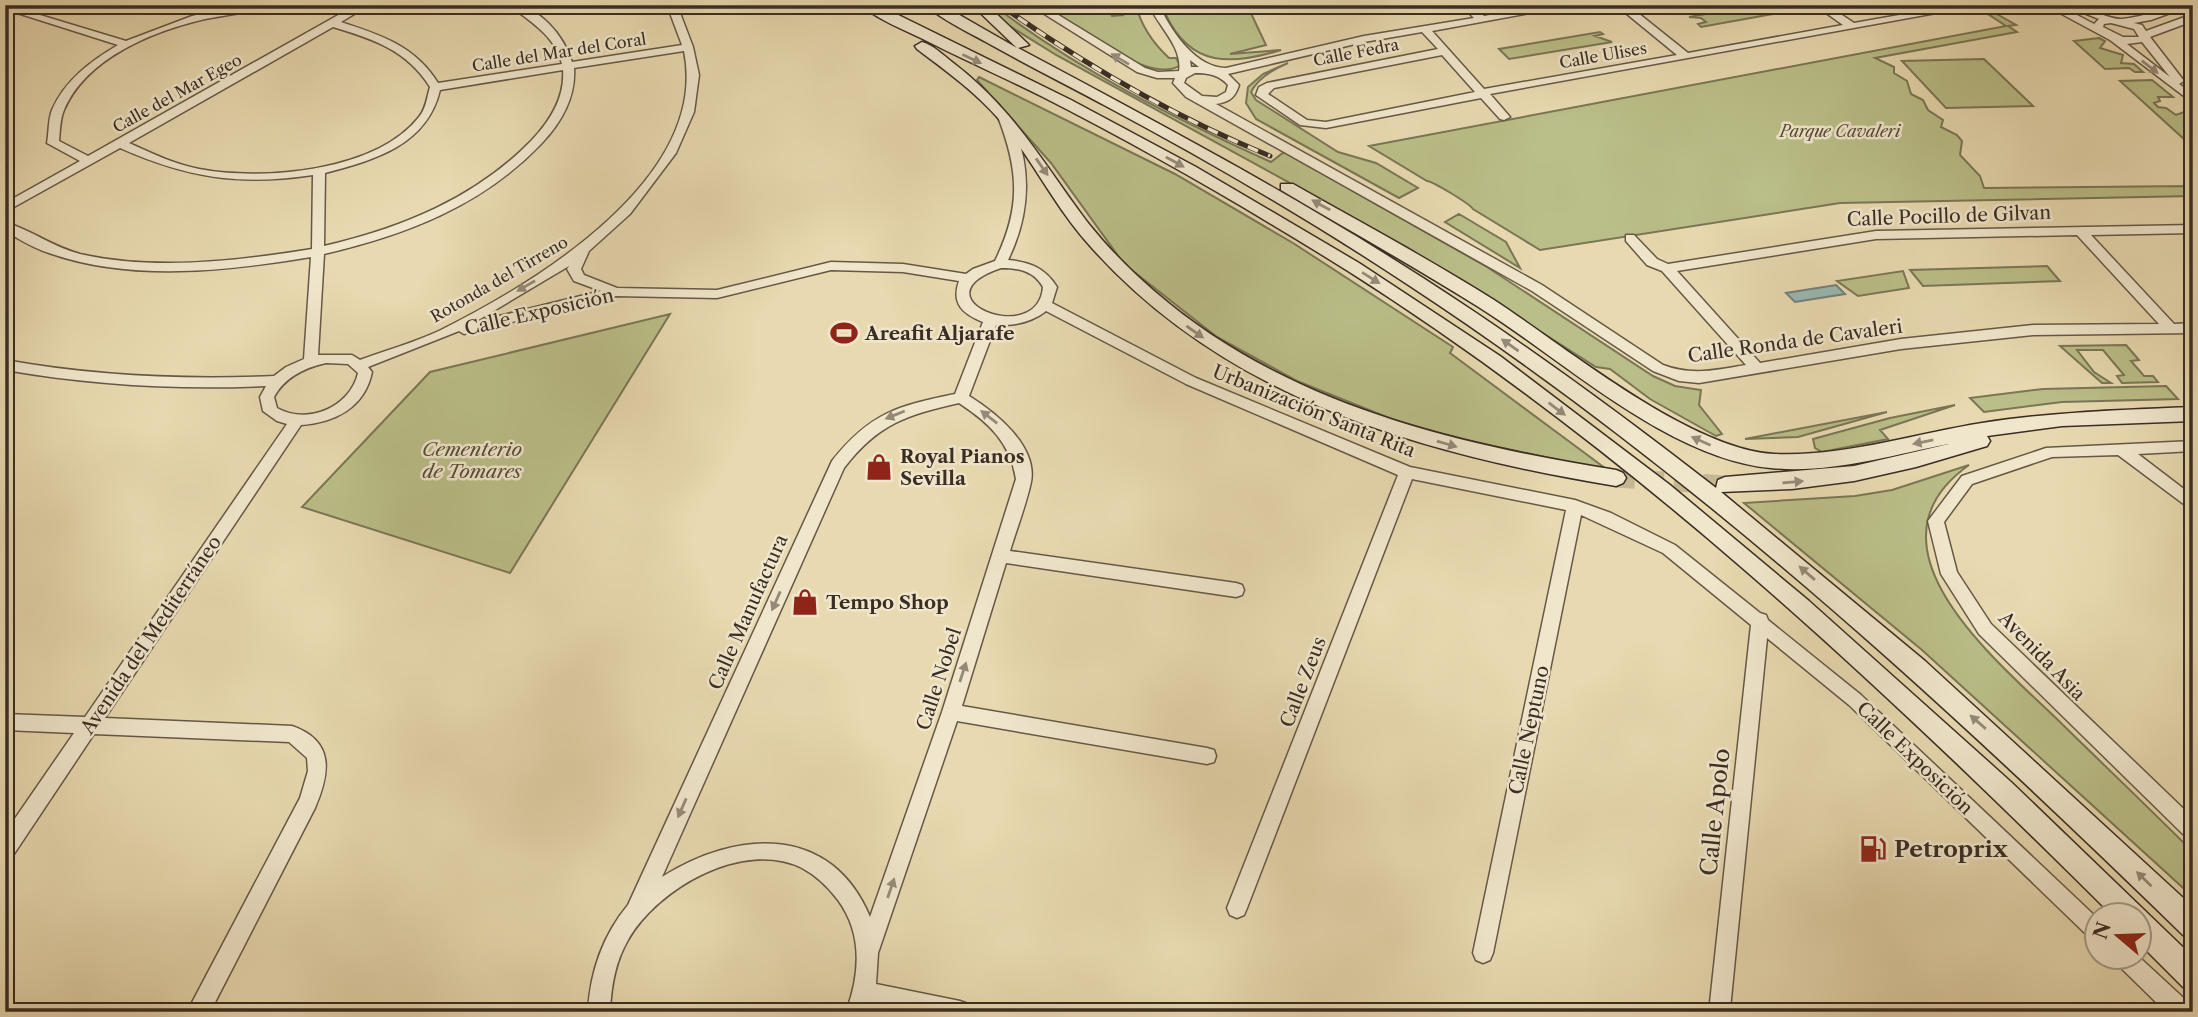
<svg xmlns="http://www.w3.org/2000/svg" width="2198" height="1017" font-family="'Libre Caslon Text',serif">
	<rect width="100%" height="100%" fill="#e8d9b0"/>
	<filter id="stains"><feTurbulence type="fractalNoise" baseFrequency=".00286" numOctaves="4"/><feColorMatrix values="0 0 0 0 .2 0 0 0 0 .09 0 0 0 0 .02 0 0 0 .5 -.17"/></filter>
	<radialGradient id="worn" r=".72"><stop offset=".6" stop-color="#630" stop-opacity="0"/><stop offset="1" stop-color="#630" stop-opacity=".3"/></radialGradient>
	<path fill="#babe88" stroke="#7a7656" stroke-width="2" d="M987,5H993C1077,69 1175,119 1271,162L1284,152L1487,267L1653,376L1675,386L1701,390L1699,405L1722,434L1716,436L1650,399L1610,369L1596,367L1407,247L1056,55L1008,25Z
		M1043,5H1108L1112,16L1123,15L1120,5H1136C1141,26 1154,44 1169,58H1176L1180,65C1152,87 1068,23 1043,5Z
		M1757,5H1767L1778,13L1701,27L1698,24L1706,22L1701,18L1689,17Z
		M1248,7L1266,45L1230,54L1281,50C1232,65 1191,68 1166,15L1175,10Z
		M1995,13L2016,25L2008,26L2017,32L1875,58L1894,67V73L1907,81L1911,94L1923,100L1928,110L1943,120L1941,127L1957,135L1962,141L1960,155L1980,176L1984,188L2193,186V196L1840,203L1540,250L1473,209C1470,204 1434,182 1427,181L1369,146L2006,26L1988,14Z
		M1600,32L1603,34L1595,36L1612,42L1509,59L1499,49Z
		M2099,38L2105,41L2100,48L2123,55L2121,63L2134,64L2143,72H2135L2129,68L2105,69L2074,41Z
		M1984,59L2033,106L1946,108L1902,61Z
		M1288,63C1274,69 1258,78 1251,92L1256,100L1338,152L1376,163L1418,188L1399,198L1256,119L1246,103L1248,87L1263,74Z
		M979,77L1175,174L1293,243L1453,347L1450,353L1609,471L1461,439L1399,422L1297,381L1217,337L1124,264L1051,163L977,80Z
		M2152,80L2173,97H2158L2160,101L2154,103L2158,107L2166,108L2176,115L2184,112L2193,114V141L2185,140L2120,81Z
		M1459,214L1506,242L1520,268L1445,222Z
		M2047,266L2060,281L1923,286L1910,270Z
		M1903,271L1909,288L1858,296L1837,281Z
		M670,314L510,573L302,507L430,372Z
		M2126,345L2139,360L2131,361L2144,376H2153L2158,382L2122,383L2117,376L2124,375L2103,350H2077L2094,372L2111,383H2102L2060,346Z
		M2166,386L2178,399L2062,402L1984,412L1970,398L2043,389Z
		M1955,405L1880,430L1888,439L1822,452L1815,448L1813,439L1890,418Z
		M1887,412L1798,437L1745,439Z
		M1969,465C1853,547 2001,664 2063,725C2106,767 2150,809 2193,852V897L1922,650L1744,503L1855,496L1892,490Z"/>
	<path fill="#99b9b4" stroke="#73817a" stroke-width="2" d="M1836,285L1845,294L1795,302L1786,293Z"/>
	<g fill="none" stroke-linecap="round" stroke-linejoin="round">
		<path stroke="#c5b794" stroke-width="19" stroke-dasharray="19 10" stroke-linecap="butt" d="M1616,478L1725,485"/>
		<defs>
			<path id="street" d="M239,5H263C248,14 223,15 205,19C154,31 87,57 64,110C60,119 60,131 59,141L88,156L356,5H369L341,22C381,35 415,46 438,83L562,64C554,34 532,24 510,5C539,5 564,36 572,62L682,45L667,5H677L693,47L699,75L694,112L676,153L630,214L589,251L581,269L584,275L617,288L717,290L831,262L903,264L966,274L973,269L995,261C1021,208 1019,171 998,117L1008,115C1033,162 1031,213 1008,260C1030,262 1045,268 1057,287L1052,303L1196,378L1410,467L1575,500L1611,513L1675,545L1760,613L1766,615L1768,620L1861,695L2096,917V940L2089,937L1849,705L1767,638L1730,1009L1729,1012H1709L1751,625L1663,553L1581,515L1493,953L1490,960L1483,963L1476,960L1473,953L1566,510L1412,479L1247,908L1244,915L1237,918L1230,915L1227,908L1398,475L1186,384L1046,311C1032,322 1014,326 996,325L969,396C995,412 1038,446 1031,482C1026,505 1017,528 1010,551L1236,583L1242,585L1244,590L1242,595L1236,597L1006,563L962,706L1207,748L1214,750L1216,756L1214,762L1207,764L957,721L878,953L876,984L960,1001L968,1004L971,1012H908L871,1004L868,1012H846C860,974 863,934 838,900C828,887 817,876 802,868C743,839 658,888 628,940C615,962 611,987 610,1012H588C590,973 603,935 628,905L832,461C870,413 897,406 955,394L983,322C963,314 951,304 959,281L903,272L831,270L717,298L616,296L464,334L459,331L368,367L372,372C365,407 335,423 301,425L105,718L292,726C335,741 330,773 315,808L210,1012H187L300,798L308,771L307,758L289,742L94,734L12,857L5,859V833L74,733L5,730V714L85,717L287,424L277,421L263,411L260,397L266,386C178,390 92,385 5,370V360C95,376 183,380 274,376L286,367L304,359L311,257C227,271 131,282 49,253C33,248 19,239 5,231V222C31,230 53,247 80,254C155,271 237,261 312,249L313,175C239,186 188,178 120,148L5,212V203L80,161L47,143C49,133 48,120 52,110C65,80 91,61 118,45L11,11L20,9L126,41L192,16ZM333,27C373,39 407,50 430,87C427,97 426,109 419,117C376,172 262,181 199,169C174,164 151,153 129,143ZM684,51C710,178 537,282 441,330C416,342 387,350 360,360L352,355H318L324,254C405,235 482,206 541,144C561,123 576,98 574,68ZM563,70C565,98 550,121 531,141C475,198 402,228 324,246L325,173C375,160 427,145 440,90ZM569,266L567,269L574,281L601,291L475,322ZM1001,268C1019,268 1034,271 1043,287C1038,349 912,298 1001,268ZM326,363L348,364L358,373C350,408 307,425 277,408L274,397C285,377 304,368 326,363ZM959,403C989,423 1010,442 1016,479L942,712L870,917C831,823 736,830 662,877L844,468C878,424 906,415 959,403Z
				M1030,5H1042L1145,68L1158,72L1179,71C1183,47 1158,26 1149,5H1192L1187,8L1161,9C1172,33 1197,68 1226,68L1364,36L1474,18L1461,5H1472L1484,16L1548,5H1573L1432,31L1484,89L1677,55L1616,5H1628L1688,53L1843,25L1815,5H1827L1854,23L1956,5H1980L1490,94L1510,117L1504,120L1500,119L1481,98L1326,128L1300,125L1256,95L1259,87L1267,83L1438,49L1422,32L1364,42L1228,74L1239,85C1235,98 1229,102 1216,104L1542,285L1663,365C1692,376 1716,370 1746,365L1662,271L1647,265L1626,241V235H1634L1657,259L1668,264L1876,231L2193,225V233L2091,235L2174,324L2193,323V333L2033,335L1901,349L1699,383L1679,381L1653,371L1532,291L1186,97L1173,83L1175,78H1157L1137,72ZM1442,55L1475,92L1326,122L1307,120L1268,94L1274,88ZM1190,60L1199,67H1191ZM1195,73C1209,73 1219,75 1228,85L1226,92L1217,97L1202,96L1184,83L1186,78ZM2077,235L2159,324L2033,325L1901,339L1760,363L1677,271L1876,239Z
				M2045,5H2058L2094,24L2099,19L2064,5C2085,5 2108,20 2122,19C2146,17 2168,5 2192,5L2151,20L2134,23L2142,25L2146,31L2193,14V21L2150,37L2184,81L2179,84L2193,94V103L2110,40ZM2111,23L2134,29L2139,37H2123L2103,27L2104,24ZM2142,42L2170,77L2127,44Z
				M2193,441V451L2138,454L2193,496V511L2118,455L2052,457L1972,484L1944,522L1957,572L1991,624L2193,818V840L2186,837L1979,634L1941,574L1928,521L1962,476L2046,448Z
				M2138,956L2190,1004L2193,1012H2166L2118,965L2115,958Z"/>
			<path id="secondary" d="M861,5H878L1071,100L1196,167L1359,263L1500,356L1670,485L1809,601L2011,782L2193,957V991L2183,987L2138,942V916H2113C1877,681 1630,450 1348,271C1249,209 1147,150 1043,97C1003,77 962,59 923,39C902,29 879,20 861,5Z
				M925,5H942L1017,48L972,5H987L1029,45L1018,48C1155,121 1292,194 1423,278C1524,343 1621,414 1716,488L1718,480L1725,477L1854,466L1949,444C1891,455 1830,474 1771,468C1667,458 1564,360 1477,306C1413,266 1347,229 1281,190V184H1293C1360,222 1429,259 1494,300C1566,347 1689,449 1774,454C1844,457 1913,434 1982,423C2052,412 2122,410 2193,407V421L2062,426L1987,436L1990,441L1987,446L1916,467L1854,481L1792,489L1721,492L1925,661L2193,907V939L2183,935C1942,700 1693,472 1410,286C1312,221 1209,161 1104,105C1065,84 1025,64 986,42C966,31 943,20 925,5Z
				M922,42C933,45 943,55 952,62C1015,110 1042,162 1088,223C1107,247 1131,271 1154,291C1283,403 1452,444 1616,470L1623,473L1626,478L1623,483L1616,486C1421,454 1227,399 1091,247C1055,208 1032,158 998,118C974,91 945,70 917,49L915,46Z"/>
		</defs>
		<use href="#street" stroke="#665847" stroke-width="3"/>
		<use href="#secondary" stroke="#3a2d24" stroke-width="3"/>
		<use href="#street" fill="#f0e6cc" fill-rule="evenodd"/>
		<use href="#secondary" fill="#f0e6cc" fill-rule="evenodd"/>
		<defs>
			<path id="rail" d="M1000,5C1085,65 1174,117 1270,156"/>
		</defs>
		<use href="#rail" stroke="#3a2d24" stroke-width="5"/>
		<use href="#rail" stroke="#f0e6cc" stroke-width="3.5" stroke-dasharray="11" stroke-linecap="butt"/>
	</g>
	<defs><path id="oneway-solid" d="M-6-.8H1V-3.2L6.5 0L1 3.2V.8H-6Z" transform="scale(1.75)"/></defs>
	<g fill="#958a78">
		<use href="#oneway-solid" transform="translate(972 59) rotate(25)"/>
		<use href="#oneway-solid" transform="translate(1120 59) rotate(-149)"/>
		<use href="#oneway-solid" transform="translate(2150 67) rotate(38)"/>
		<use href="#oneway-solid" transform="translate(1175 162) rotate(29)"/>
		<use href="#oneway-solid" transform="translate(1042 167) rotate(55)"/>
		<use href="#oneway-solid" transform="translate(1321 205) rotate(-151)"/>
		<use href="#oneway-solid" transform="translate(1371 278) rotate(32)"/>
		<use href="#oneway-solid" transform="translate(526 286) rotate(150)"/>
		<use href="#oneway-solid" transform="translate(1195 332) rotate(35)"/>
		<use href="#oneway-solid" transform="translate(1510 345) rotate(-145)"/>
		<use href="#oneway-solid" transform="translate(1557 409) rotate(37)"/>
		<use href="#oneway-solid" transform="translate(895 415) rotate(158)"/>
		<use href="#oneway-solid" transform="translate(989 417) rotate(-142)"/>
		<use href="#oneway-solid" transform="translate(1701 441) rotate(-156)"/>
		<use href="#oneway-solid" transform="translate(1923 442) rotate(169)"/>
		<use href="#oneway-solid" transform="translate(1447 444) rotate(16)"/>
		<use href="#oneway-solid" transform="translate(1793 482) rotate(-5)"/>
		<use href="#oneway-solid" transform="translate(1807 573) rotate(-139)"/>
		<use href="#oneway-solid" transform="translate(776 601) rotate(114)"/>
		<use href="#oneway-solid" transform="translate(963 672) rotate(-72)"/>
		<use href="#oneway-solid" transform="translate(1978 722) rotate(-139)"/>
		<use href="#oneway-solid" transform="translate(682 808) rotate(114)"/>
		<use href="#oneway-solid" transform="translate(2144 879) rotate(-136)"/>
		<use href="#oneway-solid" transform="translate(891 888) rotate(-71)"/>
	</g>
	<defs>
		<symbol id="stadium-bare" viewBox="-9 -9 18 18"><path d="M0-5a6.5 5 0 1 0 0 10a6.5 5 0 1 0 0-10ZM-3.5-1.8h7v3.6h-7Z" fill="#8f2418" stroke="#f0e6cc" stroke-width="2.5" paint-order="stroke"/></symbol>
		<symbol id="shop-bare" viewBox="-9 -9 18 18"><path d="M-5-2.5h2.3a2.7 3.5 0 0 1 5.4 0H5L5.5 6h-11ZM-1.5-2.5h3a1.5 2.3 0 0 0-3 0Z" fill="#8f2418" stroke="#f0e6cc" stroke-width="2.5" paint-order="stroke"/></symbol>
		<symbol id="fuel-bare" viewBox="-9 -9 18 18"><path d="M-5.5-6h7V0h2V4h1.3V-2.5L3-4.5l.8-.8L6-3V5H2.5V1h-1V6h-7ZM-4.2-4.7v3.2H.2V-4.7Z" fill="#8f2418" stroke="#f0e6cc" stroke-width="2.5" paint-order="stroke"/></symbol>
	</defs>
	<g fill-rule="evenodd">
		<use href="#stadium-bare" x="825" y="314" width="38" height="38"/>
		<use href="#shop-bare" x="860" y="448" width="38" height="38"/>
		<use href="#shop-bare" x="786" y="583" width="38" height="38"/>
		<use href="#fuel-bare" x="1854" y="830" width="38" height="38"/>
	</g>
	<g text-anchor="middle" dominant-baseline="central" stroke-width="5" stroke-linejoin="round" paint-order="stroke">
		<g font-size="16" fill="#3a2d24" stroke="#f0e6cc">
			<text transform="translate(559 52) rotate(-9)">Calle del Mar del Coral</text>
			<text transform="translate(1356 52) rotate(-11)">Calle Fedra</text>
			<text transform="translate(1603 55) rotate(-10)">Calle Ulises</text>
			<text transform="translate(177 93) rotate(-29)">Calle del Mar Egeo</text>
			<text transform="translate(499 279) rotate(-30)">Rotonda del Tirreno</text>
		</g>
		<g font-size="16" font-style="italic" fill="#544a38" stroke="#f0e6cc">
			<text x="1840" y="131">Parque Cavaleri</text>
		</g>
		<g font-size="19" fill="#3a2d24" stroke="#f0e6cc">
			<text transform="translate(1949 216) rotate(-2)">Calle Pocillo de Gilvan</text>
			<text transform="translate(539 312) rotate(-13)">Calle Exposición</text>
			<text transform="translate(1795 341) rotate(-8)">Calle Ronda de Cavaleri</text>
			<text transform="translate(1314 411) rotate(22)">Urbanización Santa Rita</text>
			<text transform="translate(748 612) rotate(-66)">Calle Manufactura</text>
			<text transform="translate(151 635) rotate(-56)">Avenida del Mediterráneo</text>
			<text transform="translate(2042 656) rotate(46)">Avenida Asia</text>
			<text transform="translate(939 679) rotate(-72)">Calle Nobel</text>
			<text transform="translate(1303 682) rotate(-69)">Calle Zeus</text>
			<text transform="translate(1529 730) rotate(-78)">Calle Neptuno</text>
			<text transform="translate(1915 758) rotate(44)">Calle Exposición</text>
		</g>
		<g font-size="19" font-weight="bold" fill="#3a2d24" stroke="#f0e6cc" text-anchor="start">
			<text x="865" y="333">Areafit Aljarafe</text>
			<text x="900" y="456">Royal Pianos<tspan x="900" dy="22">Sevilla</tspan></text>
			<text x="826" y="602">Tempo Shop</text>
		</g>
		<g font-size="19" font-style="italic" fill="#544a38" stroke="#f0e6cc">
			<text x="472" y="449">Cementerio<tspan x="472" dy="22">de Tomares</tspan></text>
		</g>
		<g font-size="23" fill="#3a2d24" stroke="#f0e6cc">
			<text transform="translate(1715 812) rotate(-84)">Calle Apolo</text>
		</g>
		<g font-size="23" font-weight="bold" fill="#3a2d24" stroke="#f0e6cc" text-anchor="start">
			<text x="1894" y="849">Petroprix</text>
		</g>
	</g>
	<rect width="2198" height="1017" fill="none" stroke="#e8d9b0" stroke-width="28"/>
	<rect x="7" y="7" width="2184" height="1003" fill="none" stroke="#3a2d24" stroke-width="3.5"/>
	<rect x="14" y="14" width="2170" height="989" fill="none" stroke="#3a2d24" stroke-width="2"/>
	<g transform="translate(2118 936) rotate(289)"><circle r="33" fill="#f0e6cc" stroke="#a79c89" stroke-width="2"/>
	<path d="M0-5L12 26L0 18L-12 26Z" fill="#8f2418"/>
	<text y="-10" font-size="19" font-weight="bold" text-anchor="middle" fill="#3a2d24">N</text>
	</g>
	<rect width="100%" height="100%" filter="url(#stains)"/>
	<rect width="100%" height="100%" fill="url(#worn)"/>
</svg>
